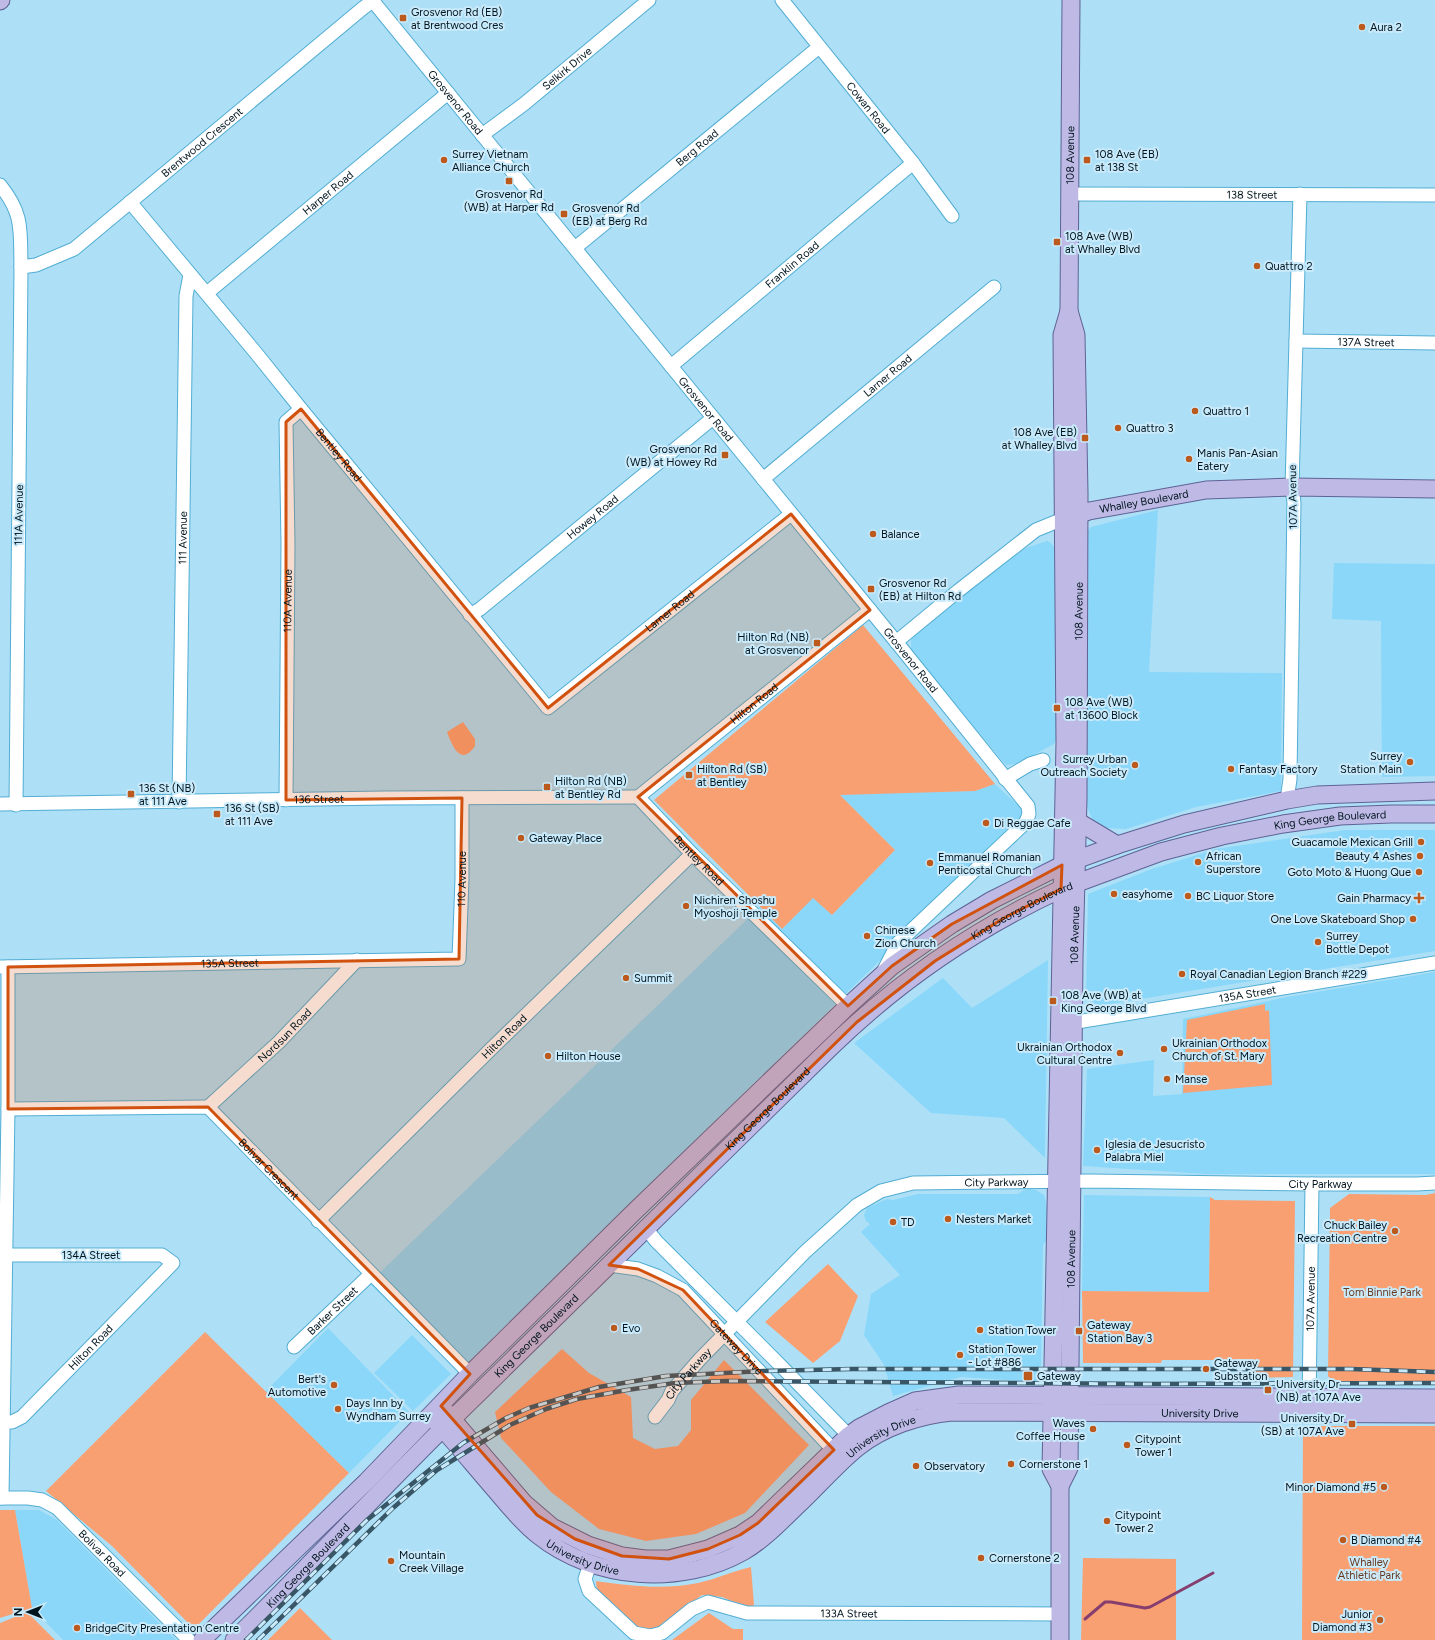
<svg xmlns="http://www.w3.org/2000/svg" width="1435" height="1640" font-family="Figtree,sans-serif">
	<rect width="100%" height="100%" fill="#ade0f7"/>
	<path fill="#8ad7f9" d="M1158,510L1149,672L1282,673L1281,791L1196,807L1126,829L1104,828L1092,819L1087,806L1085,537L1087,531L1091,527Z
		M1047,541L1051,543L1054,547L1059,735L1054,744L1017,764L1006,765L911,652V640L921,628L1009,559L1026,548Z
		M1334,563L1435,564V776L1382,777L1381,621L1332,619Z
		M995,784L1022,809L1023,821L459,1371L369,1283L760,907L782,929L813,897L832,915L895,850L839,794L975,791Z
		M1345,830H1435V951L1098,1006L1086,997L1088,894L1149,870L1216,849Z
		M1048,960L1045,1158L1004,1118L931,1113L854,1043L943,978L972,1008Z
		M1435,972V1174H1205L1083,1166L1087,1069L1154,1060L1153,1096L1182,1094L1183,1019L1287,997Z
		M1030,1189L1036,1190L1044,1195L1047,1206V1239L1043,1245L1041,1364L1036,1382L961,1377L893,1396L884,1365L864,1335L871,1294L900,1275L861,1232L870,1224L866,1221L864,1215L867,1208L887,1199L893,1200L918,1194H1018L1024,1190Z
		M1084,1195L1210,1197L1209,1292L1082,1291Z
		M328,1328L409,1412L349,1473L265,1392Z
		M412,1335L451,1374L413,1411L374,1373Z
		M15,1510H39L57,1520L176,1640H63L32,1608Z"/>
	<path fill="#f9a073" d="M863,625L995,784L975,791L840,795L895,850L832,915L813,898L782,929L654,800Z
		M463,722L475,739V746C461,767 452,746 447,732Z
		M1265,1004V1011L1269,1010L1272,1085L1183,1093L1187,1020Z
		M1435,1193V1385L1335,1384L1328,1376L1330,1208L1349,1194L1426,1195Z
		M1210,1197L1215,1200L1295,1201L1293,1377L1250,1378V1360H1162L1161,1363H1083L1082,1291L1209,1292Z
		M828,1264L858,1296L840,1341L813,1363L765,1322Z
		M205,1332L349,1473L194,1629L112,1546L46,1491Z
		M562,1349L589,1373L631,1397L633,1438L655,1449L678,1446L691,1430V1400L724,1360L809,1445L745,1513L696,1534L646,1541L599,1529L551,1492L501,1438L495,1412Z
		M1303,1426H1435V1640H1302Z
		M0,1510H15L32,1608L0,1618Z
		M1083,1558L1176,1559V1640H1081Z
		M751,1567L754,1605L751,1609L722,1597L702,1595L654,1631L636,1629L597,1591L596,1581C633,1586 661,1590 698,1583C716,1579 733,1571 751,1567Z
		M300,1608L332,1640H268Z
		M27,1612L55,1640H0V1623Z
		M709,1613L733,1629H743V1640H672Z"/>
	<g fill="none" stroke-linecap="round" stroke-linejoin="round">
		<path stroke="#863e6e" stroke-width="3" d="M1085,1619L1105,1602H1111L1145,1608L1150,1607L1213,1573"/>
		<defs>
			<g id="minor">
				<path id="s1" d="M372,0L902,649L1028,806L1029,814L1026,822L898,943L883,972"/>
				<path id="s2" d="M782,0L913,163L952,216"/>
				<path id="s3" d="M482,135L524,104L649,0"/>
				<path d="M0,185C24,215 20,230 21,267L16,805"/>
				<path id="s4" d="M1070,194L1435,195"/>
				<path id="s5" d="M130,202L256,353L301,409L548,708L791,514"/>
				<path id="s6" d="M575,248L819,47"/>
				<path id="s7" d="M21,267L36,265L74,249L363,8L374,0"/>
				<path id="s8" d="M207,293L448,93"/>
				<path id="s9" d="M1296,341L1435,343"/>
				<path id="s10" d="M671,366L913,163"/>
				<path id="s11" d="M763,479L994,287"/>
				<path id="s12" d="M470,615L480,609L713,418"/>
				<path d="M896,642L958,591L1036,530L1063,519"/>
				<path d="M1005,779L1030,764L1043,760"/>
				<path id="s13" d="M638,797L870,610"/>
				<path id="s14" d="M638,797L692,854L848,1006"/>
				<path id="s15" d="M286,800L288,544L286,422L301,409"/>
				<path d="M1287,800L1290,779L1294,503L1292,487L1300,194"/>
				<path id="s16" d="M179,802L186,296L190,275"/>
				<path id="s17" d="M0,804L385,798L638,797"/>
				<path id="s18" d="M0,967L459,959L462,879V798"/>
				<path id="s19" d="M1065,1024L1435,963"/>
				<path id="s20" d="M208,1107L279,1042L357,960"/>
				<path id="s21" d="M8,1109L208,1107L470,1374"/>
				<path id="s22" d="M318,1221L492,1048L692,854"/>
				<path d="M645,1227L656,1241L780,1365L855,1442"/>
				<path id="s23" d="M609,1265L638,1269L657,1276L683,1290L840,1457"/>
				<path id="s24" d="M294,1347L371,1274"/>
				<path id="s25" d="M1309,1406L1312,1184"/>
				<path id="s26" d="M655,1417L668,1400L672,1391L700,1359L805,1252L857,1205L881,1191L913,1183L1090,1181L1312,1184H1417L1435,1183"/>
				<path id="s27" d="M3,1422H12L22,1417L173,1263L162,1255H7"/>
				<path id="s28" d="M0,1498H28L42,1500L57,1508L189,1640"/>
				<path d="M2,1498L8,1109V967"/>
				<path id="s29" d="M590,1564L585,1579L589,1591L634,1633L650,1636L662,1633L692,1609L708,1602L747,1613L1060,1614"/>
			</g>
			<g id="major">
				<path d="M0,1L1,0"/>
				<path id="s30" d="M1068,518L1089,511L1206,490L1292,487L1435,489"/>
				<path d="M1077,821L1117,845"/>
				<path d="M446,1412L524,1503L552,1527L588,1545L622,1556L645,1559H669L708,1549L740,1535L758,1523L848,1436L859,1428L888,1413L915,1401L959,1395L1435,1398"/>
				<path id="s31" d="M435,1420C454,1441 472,1463 491,1485C506,1502 520,1521 538,1535C594,1580 681,1587 744,1551C766,1538 783,1519 801,1502C820,1484 838,1463 858,1447C884,1427 919,1415 952,1412L1435,1414"/>
				<path id="s32" d="M1060,1486L1069,1468L1074,958L1078,798L1079,493L1076,335L1069,311L1071,0"/>
				<path d="M202,1640L367,1481L470,1374L634,1212L848,1006L892,966L952,924L992,900L1062,865L1117,845L1184,824L1287,800L1317,795L1435,791"/>
				<path id="s33" d="M234,1640C304,1571 372,1499 442,1429C571,1301 701,1173 832,1046C898,982 977,928 1061,889L1161,852L1222,836L1283,824L1340,816L1391,814H1435"/>
				<path d="M1060,1640V1486L1051,1469L1065,742L1062,335L1069,311"/>
			</g>
		</defs>
		<use href="#minor" stroke="#52add2" stroke-width="15"/>
		<use href="#major" stroke="#5f6294" stroke-width="19"/>
		<use href="#minor" stroke="#fff" stroke-width="13"/>
		<use href="#major" stroke="#bebae5" stroke-width="17"/>
		<defs>
			<path id="rail" d="M246,1640L367,1520L463,1443L506,1418L529,1408L599,1387L666,1376L764,1371L852,1369H1351L1435,1372
				M258,1640L393,1508L437,1470L510,1425L546,1409L577,1399L627,1390L675,1383L726,1381L1150,1384L1435,1383"/>
		</defs>
		<use href="#rail" stroke="#385665" stroke-width="4.5"/>
		<use href="#rail" stroke="#c9eafa" stroke-width="3" stroke-dasharray="9" stroke-linecap="butt"/>
	</g>
	<path fill="#d1520e" fill-opacity="0.2" stroke="#d1520e" stroke-width="3" stroke-linejoin="round" d="M301,409L548,708L791,514L870,610L638,797L848,1006L892,966L952,924L1062,865L1061,889L1004,918L935,961L857,1022L609,1265L638,1269L683,1290L834,1450L758,1523L740,1535L708,1549L669,1559L622,1556L575,1539L537,1515L441,1406L470,1374L208,1107L8,1109V967L459,959L462,798L286,800V422Z"/>
	<g fill="#bc5a1e" stroke="#c9eafa" stroke-width="1.5">
		<rect x="399" y="14" width="8" height="8" rx="2"/>
		<circle cx="1362" cy="27" r="4"/>
		<circle cx="444" cy="160" r="4"/>
		<rect x="1083" y="156" width="8" height="8" rx="2"/>
		<rect x="505" y="177" width="8" height="8" rx="2"/>
		<rect x="560" y="210" width="8" height="8" rx="2"/>
		<rect x="1053" y="238" width="8" height="8" rx="2"/>
		<circle cx="1257" cy="266" r="4"/>
		<circle cx="1195" cy="411" r="4"/>
		<circle cx="1118" cy="428" r="4"/>
		<rect x="1081" y="434" width="8" height="8" rx="2"/>
		<rect x="721" y="451" width="8" height="8" rx="2"/>
		<circle cx="1189" cy="459" r="4"/>
		<circle cx="873" cy="534" r="4"/>
		<rect x="867" y="585" width="8" height="8" rx="2"/>
		<rect x="813" y="639" width="8" height="8" rx="2"/>
		<rect x="1053" y="704" width="8" height="8" rx="2"/>
		<circle cx="1410" cy="762" r="4"/>
		<circle cx="1135" cy="765" r="4"/>
		<circle cx="1231" cy="769" r="4"/>
		<rect x="685" y="771" width="8" height="8" rx="2"/>
		<rect x="543" y="783" width="8" height="8" rx="2"/>
		<rect x="127" y="790" width="8" height="8" rx="2"/>
		<rect x="213" y="810" width="8" height="8" rx="2"/>
		<circle cx="986" cy="823" r="4"/>
		<circle cx="521" cy="838" r="4"/>
		<circle cx="1421" cy="842" r="4"/>
		<circle cx="1420" cy="856" r="4"/>
		<circle cx="1198" cy="862" r="4"/>
		<circle cx="930" cy="863" r="4"/>
		<circle cx="1419" cy="872" r="4"/>
		<circle cx="1114" cy="894" r="4"/>
		<circle cx="1188" cy="896" r="4"/>
		<path d="M1417 892h4v4h4v4h-4v4h-4v-4h-4v-4h4z"/>
		<circle cx="686" cy="906" r="4"/>
		<circle cx="1413" cy="919" r="4"/>
		<circle cx="867" cy="936" r="4"/>
		<circle cx="1318" cy="942" r="4"/>
		<circle cx="1182" cy="974" r="4"/>
		<circle cx="626" cy="978" r="4"/>
		<rect x="1049" y="997" width="8" height="8" rx="2"/>
		<circle cx="1164" cy="1049" r="4"/>
		<circle cx="1120" cy="1053" r="4"/>
		<circle cx="548" cy="1056" r="4"/>
		<circle cx="1167" cy="1079" r="4"/>
		<circle cx="1097" cy="1150" r="4"/>
		<circle cx="948" cy="1219" r="4"/>
		<circle cx="893" cy="1222" r="4"/>
		<circle cx="1395" cy="1231" r="4"/>
		<circle cx="614" cy="1328" r="4"/>
		<circle cx="980" cy="1330" r="4"/>
		<rect x="1075" y="1327" width="8" height="8" rx="2"/>
		<circle cx="960" cy="1355" r="4"/>
		<circle cx="1206" cy="1369" r="4"/>
		<rect x="1023" y="1371" width="10" height="10" rx="2"/>
		<circle cx="334" cy="1385" r="4"/>
		<rect x="1264" y="1386" width="8" height="8" rx="2"/>
		<circle cx="338" cy="1409" r="4"/>
		<rect x="1348" y="1420" width="8" height="8" rx="2"/>
		<circle cx="1093" cy="1429" r="4"/>
		<circle cx="1127" cy="1445" r="4"/>
		<circle cx="1011" cy="1464" r="4"/>
		<circle cx="916" cy="1466" r="4"/>
		<circle cx="1384" cy="1487" r="4"/>
		<circle cx="1107" cy="1521" r="4"/>
		<circle cx="1343" cy="1540" r="4"/>
		<circle cx="981" cy="1558" r="4"/>
		<circle cx="391" cy="1561" r="4"/>
		<circle cx="1380" cy="1620" r="4"/>
		<circle cx="77" cy="1628" r="4"/>
	</g>
	<g text-anchor="middle" dominant-baseline="central" stroke-width="4" stroke-linejoin="round" paint-order="stroke">
		<g font-size="11" fill="#00141e" stroke="#c9eafa" text-anchor="start">
			<text x="411" y="12">Grosvenor Rd (EB)<tspan x="411" dy="13">at Brentwood Cres</tspan></text>
			<text x="1370" y="27">Aura 2</text>
			<text x="452" y="154">Surrey Vietnam<tspan x="452" dy="13">Alliance Church</tspan></text>
			<text x="1095" y="154">108 Ave (EB)<tspan x="1095" dy="13">at 138 St</tspan></text>
			<text x="509" y="194" text-anchor="middle">Grosvenor Rd<tspan x="509" dy="13">(WB) at Harper Rd</tspan></text>
			<text x="572" y="208">Grosvenor Rd<tspan x="572" dy="13">(EB) at Berg Rd</tspan></text>
			<text x="1065" y="236">108 Ave (WB)<tspan x="1065" dy="13">at Whalley Blvd</tspan></text>
			<text x="1265" y="266">Quattro 2</text>
			<text x="1203" y="411">Quattro 1</text>
			<text x="1126" y="428">Quattro 3</text>
			<text x="1077" y="432" text-anchor="end">108 Ave (EB)<tspan x="1077" dy="13">at Whalley Blvd</tspan></text>
			<text x="717" y="449" text-anchor="end">Grosvenor Rd<tspan x="717" dy="13">(WB) at Howey Rd</tspan></text>
			<text x="1197" y="453">Manis Pan-Asian<tspan x="1197" dy="13">Eatery</tspan></text>
			<text x="881" y="534">Balance</text>
			<text x="879" y="583">Grosvenor Rd<tspan x="879" dy="13">(EB) at Hilton Rd</tspan></text>
			<text x="809" y="637" text-anchor="end">Hilton Rd (NB)<tspan x="809" dy="13">at Grosvenor</tspan></text>
			<text x="1065" y="702">108 Ave (WB)<tspan x="1065" dy="13">at 13600 Block</tspan></text>
			<text x="1402" y="756" text-anchor="end">Surrey<tspan x="1402" dy="13">Station Main</tspan></text>
			<text x="1127" y="759" text-anchor="end">Surrey Urban<tspan x="1127" dy="13">Outreach Society</tspan></text>
			<text x="697" y="769">Hilton Rd (SB)<tspan x="697" dy="13">at Bentley</tspan></text>
			<text x="1239" y="769">Fantasy Factory</text>
			<text x="555" y="781">Hilton Rd (NB)<tspan x="555" dy="13">at Bentley Rd</tspan></text>
			<text x="139" y="788">136 St (NB)<tspan x="139" dy="13">at 111 Ave</tspan></text>
			<text x="225" y="808">136 St (SB)<tspan x="225" dy="13">at 111 Ave</tspan></text>
			<text x="994" y="823">Di Reggae Cafe</text>
			<text x="529" y="838">Gateway Place</text>
			<text x="1413" y="842" text-anchor="end">Guacamole Mexican Grill</text>
			<text x="1206" y="856">African<tspan x="1206" dy="13">Superstore</tspan></text>
			<text x="1412" y="856" text-anchor="end">Beauty 4 Ashes</text>
			<text x="938" y="857">Emmanuel Romanian<tspan x="938" dy="13">Penticostal Church</tspan></text>
			<text x="1411" y="872" text-anchor="end">Goto Moto &amp; Huong Que</text>
			<text x="1122" y="894">easyhome</text>
			<text x="1196" y="896">BC Liquor Store</text>
			<text x="1411" y="898" text-anchor="end">Gain Pharmacy</text>
			<text x="694" y="900">Nichiren Shoshu<tspan x="694" dy="13">Myoshoji Temple</tspan></text>
			<text x="1405" y="919" text-anchor="end">One Love Skateboard Shop</text>
			<text x="875" y="930">Chinese<tspan x="875" dy="13">Zion Church</tspan></text>
			<text x="1326" y="936">Surrey<tspan x="1326" dy="13">Bottle Depot</tspan></text>
			<text x="1190" y="974">Royal Canadian Legion Branch #229</text>
			<text x="634" y="978">Summit</text>
			<text x="1061" y="995">108 Ave (WB) at<tspan x="1061" dy="13">King George Blvd</tspan></text>
			<text x="1172" y="1043">Ukrainian Orthodox<tspan x="1172" dy="13">Church of St. Mary</tspan></text>
			<text x="1112" y="1047" text-anchor="end">Ukrainian Orthodox<tspan x="1112" dy="13">Cultural Centre</tspan></text>
			<text x="556" y="1056">Hilton House</text>
			<text x="1175" y="1079">Manse</text>
			<text x="1105" y="1144">Iglesia de Jesucristo<tspan x="1105" dy="13">Palabra Miel</tspan></text>
			<text x="956" y="1219">Nesters Market</text>
			<text x="901" y="1222">TD</text>
			<text x="1387" y="1225" text-anchor="end">Chuck Bailey<tspan x="1387" dy="13">Recreation Centre</tspan></text>
			<text x="1087" y="1325">Gateway<tspan x="1087" dy="13">Station Bay 3</tspan></text>
			<text x="622" y="1328">Evo</text>
			<text x="988" y="1330">Station Tower</text>
			<text x="968" y="1349">Station Tower<tspan x="968" dy="13">- Lot #886</tspan></text>
			<text x="1214" y="1363">Gateway<tspan x="1214" dy="13">Substation</tspan></text>
			<text x="1037" y="1376">Gateway</text>
			<text x="326" y="1379" text-anchor="end">Bert's<tspan x="326" dy="13">Automotive</tspan></text>
			<text x="1276" y="1384">University Dr<tspan x="1276" dy="13">(NB) at 107A Ave</tspan></text>
			<text x="346" y="1403">Days Inn by<tspan x="346" dy="13">Wyndham Surrey</tspan></text>
			<text x="1344" y="1418" text-anchor="end">University Dr<tspan x="1344" dy="13">(SB) at 107A Ave</tspan></text>
			<text x="1085" y="1423" text-anchor="end">Waves<tspan x="1085" dy="13">Coffee House</tspan></text>
			<text x="1135" y="1439">Citypoint<tspan x="1135" dy="13">Tower 1</tspan></text>
			<text x="1019" y="1464">Cornerstone 1</text>
			<text x="924" y="1466">Observatory</text>
			<text x="1376" y="1487" text-anchor="end">Minor Diamond #5</text>
			<text x="1115" y="1515">Citypoint<tspan x="1115" dy="13">Tower 2</tspan></text>
			<text x="1351" y="1540">B Diamond #4</text>
			<text x="399" y="1555">Mountain<tspan x="399" dy="13">Creek Village</tspan></text>
			<text x="989" y="1558">Cornerstone 2</text>
			<text x="1372" y="1614" text-anchor="end">Junior<tspan x="1372" dy="13">Diamond #3</tspan></text>
			<text x="85" y="1628">BridgeCity Presentation Centre</text>
		</g>
		<g font-size="11" fill="#00141e" stroke="#c9eafa">
			<text stroke="none"><textPath href="#s3" startOffset="108">Selkirk Drive</textPath></text>
			<text stroke="none"><textPath href="#s1" startOffset="132">Grosvenor Road</textPath></text>
			<text stroke="none"><textPath href="#s2" startOffset="138">Cowan Road</textPath></text>
			<text stroke="none"><textPath href="#s7" startOffset="223">Brentwood Crescent</textPath></text>
			<text stroke="none"><textPath href="#s6" startOffset="158">Berg Road</textPath></text>
			<text stroke="none"><textPath href="#s32" startOffset="1334">108 Avenue</textPath></text>
			<text stroke="none"><textPath href="#s8" startOffset="157">Harper Road</textPath></text>
			<text stroke="none"><textPath href="#s4" startOffset="182">138 Street</textPath></text>
			<text stroke="none"><textPath href="#s10" startOffset="158">Franklin Road</textPath></text>
			<text stroke="none"><textPath href="#s9" startOffset="70">137A Street</textPath></text>
			<text stroke="none"><textPath href="#s11" startOffset="162">Larner Road</textPath></text>
			<text stroke="none"><textPath href="#s1" startOffset="528">Grosvenor Road</textPath></text>
			<text stroke="none"><textPath href="#s5" startOffset="328">Bentley Road</textPath></text>
			<text transform="translate(1293 497) rotate(-91)">107A Avenue</text>
			<text stroke="none"><textPath href="#s30" startOffset="78">Whalley Boulevard</textPath></text>
			<text transform="translate(19 515) rotate(-89)">111A Avenue</text>
			<text stroke="none"><textPath href="#s12" startOffset="157">Howey Road</textPath></text>
			<text stroke="none"><textPath href="#s16" startOffset="264">111 Avenue</textPath></text>
			<text stroke="none"><textPath href="#s15" startOffset="199">110A Avenue</textPath></text>
			<text stroke="none"><textPath href="#s5" startOffset="812">Larner Road</textPath></text>
			<text stroke="none"><textPath href="#s32" startOffset="877">108 Avenue</textPath></text>
			<text stroke="none"><textPath href="#s1" startOffset="852">Grosvenor Road</textPath></text>
			<text stroke="none"><textPath href="#s13" startOffset="149">Hilton Road</textPath></text>
			<text stroke="none"><textPath href="#s17" startOffset="319">136 Street</textPath></text>
			<text stroke="none"><textPath href="#s33" startOffset="1401">King George Boulevard</textPath></text>
			<text stroke="none"><textPath href="#s14" startOffset="88">Bentley Road</textPath></text>
			<text stroke="none"><textPath href="#s18" startOffset="539">110 Avenue</textPath></text>
			<text stroke="none"><textPath href="#s33" startOffset="1077">King George Boulevard</textPath></text>
			<text stroke="none"><textPath href="#s32" startOffset="553">108 Avenue</textPath></text>
			<text stroke="none"><textPath href="#s18" startOffset="230">135A Street</textPath></text>
			<text stroke="none"><textPath href="#s19" startOffset="185">135A Street</textPath></text>
			<text stroke="none"><textPath href="#s20" startOffset="105">Nordsun Road</textPath></text>
			<text stroke="none"><textPath href="#s22" startOffset="262">Hilton Road</textPath></text>
			<text stroke="none"><textPath href="#s33" startOffset="753">King George Boulevard</textPath></text>
			<text stroke="none"><textPath href="#s21" startOffset="287">Bolivar Crescent</textPath></text>
			<text stroke="none"><textPath href="#s26" startOffset="438">City Parkway</textPath></text>
			<text stroke="none"><textPath href="#s26" startOffset="762">City Parkway</textPath></text>
			<text x="91" y="1255">134A Street</text>
			<text stroke="none"><textPath href="#s32" startOffset="229">108 Avenue</textPath></text>
			<text stroke="none"><textPath href="#s25" startOffset="107">107A Avenue</textPath></text>
			<text stroke="none"><textPath href="#s24" startOffset="53">Barker Street</textPath></text>
			<text stroke="none"><textPath href="#s33" startOffset="429">King George Boulevard</textPath></text>
			<text stroke="none"><textPath href="#s27" startOffset="118">Hilton Road</textPath></text>
			<text stroke="none"><textPath href="#s23" startOffset="157">Gateway Drive</textPath></text>
			<text stroke="none"><textPath href="#s26" startOffset="55">City Parkway</textPath></text>
			<text stroke="none"><textPath href="#s31" startOffset="877">University Drive</textPath></text>
			<text stroke="none"><textPath href="#s31" startOffset="553">University Drive</textPath></text>
			<text stroke="none"><textPath href="#s28" startOffset="123">Bolivar Road</textPath></text>
			<text stroke="none"><textPath href="#s31" startOffset="205">University Drive</textPath></text>
			<text stroke="none"><textPath href="#s33" startOffset="105">King George Boulevard</textPath></text>
			<text stroke="none"><textPath href="#s29" startOffset="317">133A Street</textPath></text>
		</g>
		<g font-size="11" fill="#683a21" stroke="#c9eafa">
			<text x="1382" y="1292">Tom Binnie Park</text>
			<text x="1369" y="1562">Whalley<tspan x="1369" dy="13">Athletic Park</tspan></text>
		</g>
	</g>
	<g transform="translate(28 1612) rotate(270)" stroke="#c9eafa" stroke-width="3" paint-order="stroke">
	<path d="M0-3L7 15L0 10L-7 15Z" fill="#00141e"/>
	<text y="-6" font-size="11" font-weight="bold" text-anchor="middle" fill="#00141e">N</text>
	</g>
</svg>
